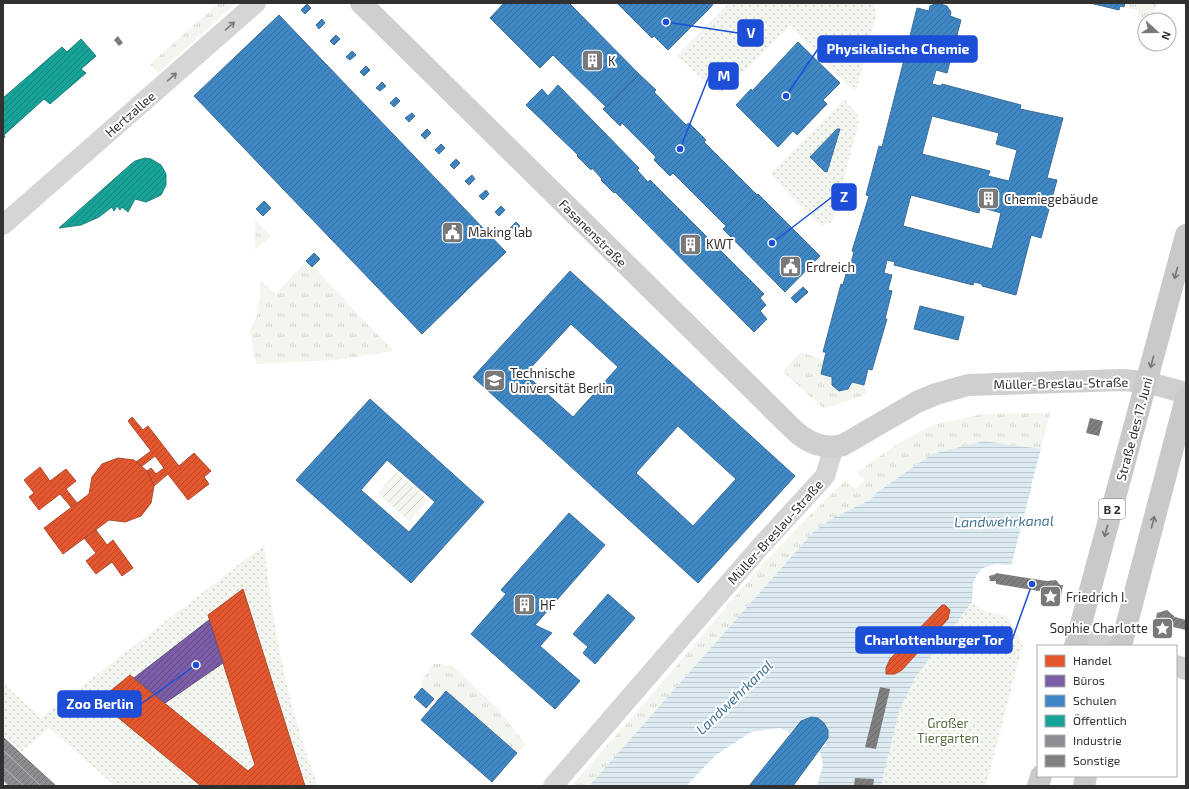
<svg xmlns="http://www.w3.org/2000/svg" width="1189" height="789" font-family="'Exo 2',sans-serif">
	<defs>
		<pattern id="grass-tufts" width="24" height="20" patternUnits="userSpaceOnUse"><rect width="24" height="20" fill="#f2f6ee"/><path d="M3 7l-1-3M5 7V3M7 7l1-3M15 17l-1-3M17 17v-4M19 17l1-3" fill="none" stroke="#d0d3cd"/></pattern>
		<pattern id="park-dots" width="8" height="8" patternUnits="userSpaceOnUse"><rect width="8" height="8" fill="#f2f6ee"/><path d="M2 2h.1M6 6h.1" fill="none" stroke="#d0d3cd" stroke-width="1.8" stroke-linecap="round"/></pattern>
		<pattern id="garden-furrows" width="10" height="10" patternUnits="userSpaceOnUse"><rect width="10" height="10" fill="#f2f6ee"/><path d="M-1 1l2-2M0 10L10 0M9 11l2-2" fill="none" stroke="#d0d3cd"/></pattern>
		<pattern id="water-rules" width="6" height="5" patternUnits="userSpaceOnUse"><rect width="6" height="5" fill="#dceaf2"/><path d="M0 2.5h6" fill="none" stroke="#bdc9d0"/></pattern>
		<pattern id="shops-hatch" width="6" height="6" patternUnits="userSpaceOnUse"><rect width="6" height="6" fill="#e4572e"/><path d="M-1 1l2-2M0 6l6-6M5 7l2-2" fill="none" stroke="#b94928"/></pattern>
		<pattern id="offices-hatch" width="6" height="6" patternUnits="userSpaceOnUse"><rect width="6" height="6" fill="#7b5ea7"/><path d="M-1 1l2-2M0 6l6-6M5 7l2-2" fill="none" stroke="#604a81"/></pattern>
		<pattern id="schools-hatch" width="6" height="6" patternUnits="userSpaceOnUse"><rect width="6" height="6" fill="#3f88c5"/><path d="M-1 1l2-2M0 6l6-6M5 7l2-2" fill="none" stroke="#3570a1"/></pattern>
		<pattern id="public-hatch" width="6" height="6" patternUnits="userSpaceOnUse"><rect width="6" height="6" fill="#17a398"/><path d="M-1 1l2-2M0 6l6-6M5 7l2-2" fill="none" stroke="#15857d"/></pattern>
		<pattern id="industry-hatch" width="6" height="6" patternUnits="userSpaceOnUse"><rect width="6" height="6" fill="#8d8d92"/><path d="M-1 1l2-2M0 6l6-6M5 7l2-2" fill="none" stroke="#747478"/></pattern>
		<pattern id="building-hatch" width="6" height="6" patternUnits="userSpaceOnUse"><rect width="6" height="6" fill="#808080"/><path d="M-1 1l2-2M0 6l6-6M5 7l2-2" fill="none" stroke="#696969"/></pattern>
	</defs>
	<rect width="100%" height="100%" fill="#fff"/>
	<path fill="url(#grass-tufts)" d="M219,3H236L158,73L150,64Z
		M1125,3H1157L1152,20H1145V22L1137,20L1139,11L1124,7Z
		M255,220L271,236L255,250Z
		M307,260L393,351L337,360L256,364L250,331L257,315L260,298V280L276,294Z
		M800,352L824,360L821,374L832,377C831,386 835,391 844,391L851,387L852,382L864,385L867,394L824,409L783,372Z
		M1050,413L1041,449L984,441L932,454L876,493L870,500L814,531L589,786H571L650,697L766,560L845,480L855,489L865,480L857,472L899,443L932,425L982,414Z
		M433,664H441L453,666L499,710L526,745L517,753L447,691L437,701L422,688L421,682Z"/>
	<path fill="url(#park-dots)" d="M729,3H874L876,15L857,88L855,90L851,89L790,26L720,94L677,56Z
		M844,99L858,115L859,121L834,217L831,223L821,225L816,222L770,174Z
		M264,545C273,628 288,708 318,786H115L49,728L20,753L3,734V683L41,718Z
		M972,602L987,612L1007,616L1023,644L986,786H881L899,712L915,678Z"/>
	<path fill="url(#garden-furrows)" d="M397,472L428,500L409,521L378,493Z"/>
	<path fill="url(#water-rules)" d="M984,441L1041,449L1031,486L1186,482V559L1010,565L995,564L983,568L978,573L973,583L972,602L915,678L899,712L881,786H817L823,765L820,751C823,747 827,743 828,737C831,723 816,712 804,719C798,722 794,728 790,733L780,728L751,732L716,755L686,786H589L814,531L833,518L870,500L876,493L932,454Z"/>
	<path fill="#fff" d="M1042,447L1043,450L1033,484L1186,480V561L1011,566Z"/>
	<path fill="url(#shops-hatch)" stroke="#ae4c2f" d="M132,417L143,430L148,426L179,466L194,453L211,471L204,477L209,484L188,500L168,474L154,486L147,471L151,468L156,474L164,468L155,456L142,466L136,462L151,451L128,421Z
		M118,458L134,460L147,471L154,486L151,503L141,516L125,522L109,520L63,554L44,528L89,494L92,477L102,464Z
		M40,467L50,481L66,469L76,481L66,489L77,503L71,507L60,494L39,510L29,497L34,493L24,480Z
		M96,530L107,545L113,540L133,568L122,576L112,562L96,574L86,561L96,553L84,538Z
		M243,589L305,786H201L98,701L130,675L248,771L255,765L208,615Z
		M942,605H945L950,610L948,619L902,670L895,674H886V668L890,659Z"/>
	<path fill="url(#offices-hatch)" stroke="#655084" d="M209,620L223,663L165,703L134,678Z"/>
	<path fill="url(#schools-hatch)" stroke="#3b6e99" fill-rule="evenodd" d="M504,3H569L639,74L606,107L553,55L540,68L490,18Z
		M617,3H703L709,9L668,50L654,36L652,38Z
		M703,3H714L709,9Z
		M937,3L947,6L951,12L950,16L961,20L947,73L936,70L932,84L941,86L942,84L1021,105L1020,109L1063,118L1047,178L1057,180L1041,238L1031,235L1016,295L982,286V284L974,282L973,285L894,265L895,262L887,260L884,273L892,275L888,290L892,291L885,319H887L872,370L868,369L864,385L852,382L848,389L839,391L832,385V377L821,374L826,352H823L841,284L843,285L849,263H851L854,252L852,251L869,196L866,195L875,161L879,146L882,147L917,8L929,11L930,6ZM932,116L999,133L996,144L1017,150L1009,181L988,176L990,171L922,154ZM911,195L979,213L980,207L1001,213L992,249L903,226Z
		M1090,3H1125L1124,7L1120,6L1119,10Z
		M307,4L311,8L305,14L301,10Z
		M279,15L506,252L422,334L194,96Z
		M322,19L325,23L319,29L316,25Z
		M336,35L340,39L334,45L330,41Z
		M798,42L840,83L823,100L827,104L797,135L793,131L778,147L736,105L751,89L752,91Z
		M352,51L356,55L350,60L346,57Z
		M366,66L370,70L364,76L360,72Z
		M639,74L656,90L654,92L686,125L689,123L706,140L704,142L757,195L726,226L673,173L670,176L654,160L656,157L622,123L620,126L603,109Z
		M382,82L386,86L380,91L376,88Z
		M558,85L639,168L637,170L648,182L650,180L764,294L760,298L766,305L760,311L767,319L754,332L615,192L614,193L601,180L602,179L592,168L591,170L577,156L578,155L526,105L542,89L548,96Z
		M396,97L400,101L394,107L390,103Z
		M412,113L415,116L409,122L405,118Z
		M427,129L431,133L425,139L421,135Z
		M837,129H840L827,172L824,171L810,157Z
		M441,144L445,148L439,154L435,150Z
		M456,159L460,163L454,169L450,165Z
		M472,175L475,179L469,185L465,181Z
		M486,190L489,194L483,200L479,196Z
		M758,194L820,256L785,292L723,229Z
		M264,201L271,208L263,216L256,209Z
		M501,206L505,210L499,216L495,212Z
		M516,222L520,226L513,231L510,228Z
		M314,253L320,259L312,267L306,261Z
		M570,271L795,476L698,583L473,377ZM571,324L618,367L573,417L525,374ZM678,426L736,479L693,526L636,473Z
		M803,287L808,292L796,303L791,298Z
		M920,306L964,317L958,340L914,329Z
		M370,399L484,502L411,583L296,480ZM387,460L435,502L409,532L361,490Z
		M569,513L605,545L535,625L552,633L540,646L580,681L555,709L471,634L506,594L501,590Z
		M608,594L635,618L595,664L583,653L588,647L573,634Z
		M422,688L434,699L426,708L414,697Z
		M446,691L517,753L492,782L421,720Z
		M811,717L818,718L824,723L828,730V738L793,786H749L801,721Z"/>
	<path fill="url(#public-hatch)" stroke="#1f8179" d="M81,39L96,56L81,69L86,73L50,104L44,99L4,135L5,137L3,139V98L62,47L67,52Z
		M145,158L151,159L161,165L166,174V185L161,195L146,202L135,199L128,212L122,207L120,210L117,206L114,211L112,207L99,217L81,225L59,228L130,165L135,161Z"/>
	<path fill="url(#industry-hatch)" stroke="#717175" d="M3,737L20,753L56,786H3Z"/>
	<path fill="url(#building-hatch)" d="M118,36L123,43L119,46L114,40Z
		M1090,418L1103,421L1099,436L1086,433Z
		M996,573L1047,581L1056,580L1060,585H1063L1061,596L1056,595L1054,600L1048,601L1045,592L996,584V581H990L989,576L996,574Z
		M1167,610L1175,617L1186,620V630L1173,627L1165,632L1159,629L1155,622L1157,613Z
		M880,687L890,689L876,749L865,747Z
		M855,778L874,779L873,786H854Z"/>
	<g fill="none" stroke-linecap="round" stroke-linejoin="round">
		<path stroke="#d5d5d5" stroke-width="20" d="M3,225L256,3
			M553,786L759,548L825,476L834,447"/>
		<path stroke="#cfcfcf" stroke-width="22" d="M361,3L794,430C808,443 824,450 843,445L917,402L936,394L968,385L1122,380L1146,382L1186,393
			M1077,638L1106,646
			M1176,666L1186,669"/>
		<path stroke="#c9c9c9" stroke-width="22" d="M1075,646L1186,235
			M1121,646L1186,398
			M1038,786L1041,776
			M1084,786L1086,776"/>
		<path stroke="#bdbdbd" stroke-width="1" d="M3,750L41,786
			M3,767L24,786"/>
		<defs>
			<path id="rail" d="M3,783L6,786"/>
		</defs>
		<use href="#rail" stroke="#bdbdbd" stroke-width="4.5"/>
		<use href="#rail" stroke="#fff" stroke-width="3" stroke-dasharray="9" stroke-linecap="butt"/>
	</g>
	<defs><path id="oneway-shaft" d="M-6 0H5M1.5-3L5.5 0L1.5 3" fill="none" stroke-width="1.6" stroke-linecap="round" stroke-linejoin="round"/></defs>
	<g stroke="#7b7b7b">
		<use href="#oneway-shaft" transform="translate(230 26) rotate(-41)"/>
		<use href="#oneway-shaft" transform="translate(172 77) rotate(-41)"/>
	</g>
	<g stroke="#757575">
		<use href="#oneway-shaft" transform="translate(1176 273) rotate(105)"/>
		<use href="#oneway-shaft" transform="translate(1152 362) rotate(105)"/>
		<use href="#oneway-shaft" transform="translate(1153 522) rotate(-75)"/>
		<use href="#oneway-shaft" transform="translate(1106 531) rotate(105)"/>
	</g>
	<defs>
		<symbol id="building-square" viewBox="-11 -11 22 22"><rect x="-9" y="-9" width="18" height="18" rx="4" fill="#797979" stroke="#fff"/><path d="M-4-6H4V6H1V3H-1V6H-4ZM-2.5-4.3h1.7v1.8h-1.7ZM.8-4.3h1.7v1.8H.8ZM-2.5-1h1.7V.8h-1.7ZM.8-1h1.7V.8H.8Z" fill="#fff"/></symbol>
		<symbol id="civic-square" viewBox="-11 -11 22 22"><rect x="-9" y="-9" width="18" height="18" rx="4" fill="#797979" stroke="#fff"/><path d="M-.6-6.5H3V-4.5H.6V-3L4-1V1h2V6H-6V1h2V-1L-.6-3ZM-1.2 2.5V6h2.4V2.5Z" fill="#fff"/></symbol>
		<symbol id="university-square" viewBox="-11 -11 22 22"><rect x="-9" y="-9" width="18" height="18" rx="4" fill="#797979" stroke="#fff"/><path d="M0-5L7-2L0 1L-7-2ZM-4 1L0 2.5L4 1V4Q0 6-4 4Z" fill="#fff"/></symbol>
		<symbol id="sight-square" viewBox="-11 -11 22 22"><rect x="-9" y="-9" width="18" height="18" rx="4" fill="#797979" stroke="#fff"/><path d="M0-6L1.8-2.2L6-1.7L2.9 1.2L3.7 5.4L0 3.3L-3.7 5.4L-2.9 1.2L-6-1.7L-1.8-2.2Z" fill="#fff"/></symbol>
	</defs>
	<g fill-rule="evenodd">
		<use href="#building-square" x="580" y="48" width="25" height="25"/>
		<use href="#building-square" x="976" y="186" width="25" height="25"/>
		<use href="#civic-square" x="440" y="220" width="25" height="25"/>
		<use href="#building-square" x="678" y="232" width="25" height="25"/>
		<use href="#civic-square" x="778" y="254" width="25" height="25"/>
		<use href="#university-square" x="482" y="368" width="25" height="25"/>
		<use href="#sight-square" x="1038" y="584" width="25" height="25"/>
		<use href="#building-square" x="512" y="592" width="25" height="25"/>
		<use href="#sight-square" x="1150" y="616" width="25" height="25"/>
	</g>
	<g text-anchor="middle" dominant-baseline="central" stroke-width="4" stroke-linejoin="round" paint-order="stroke">
		<rect fill="#fff" stroke="#6f6f6f" stroke-width="1" x="1099" y="499" width="26" height="20" rx="3"/>
		<g font-size="12" font-weight="bold" fill="#313131">
			<text x="1112" y="509">B 2</text>
		</g>
		<g font-size="13" fill="#313131" stroke="#fff" text-anchor="start">
			<text x="608" y="61">K</text>
			<text x="1004" y="199">Chemiegebäude</text>
			<text x="468" y="232">Making lab</text>
			<text x="706" y="244">KWT</text>
			<text x="806" y="267">Erdreich</text>
			<text x="510" y="373">Technische<tspan x="510" dy="15">Universität Berlin</tspan></text>
			<text x="1066" y="597">Friedrich I.</text>
			<text x="540" y="605">HF</text>
			<text x="1148" y="628" text-anchor="end">Sophie Charlotte</text>
		</g>
		<g font-size="13" fill="#313131" stroke="#fff">
			<text transform="translate(130 114) rotate(-41)">Hertzallee</text>
			<text transform="translate(593 233) rotate(45)">Fasanenstraße</text>
			<text transform="translate(1061 383) rotate(-1)">Müller-Breslau-Straße</text>
			<text transform="translate(1134 429) rotate(-75)">Straße des 17. Juni</text>
			<text transform="translate(775 532) rotate(-48)">Müller-Breslau-Straße</text>
		</g>
		<g font-size="13" fill="#556d3f" stroke="#fff">
			<text x="948" y="723">Großer<tspan x="948" dy="15">Tiergarten</tspan></text>
		</g>
		<g font-size="14" font-style="italic" fill="#407493" stroke="#fff">
			<text transform="translate(1004 521) rotate(-1)">Landwehrkanal</text>
			<text transform="translate(734 697) rotate(-44)">Landwehrkanal</text>
		</g>
	</g>
	<path fill="none" stroke="#1d4ed8" stroke-width="1.5" d="M666 22L738 33M786 96L818 49M680 149L709 76M772 243L832 197M1032 584L1012 640M196 665L141 704"/>
	<g fill="#1d4ed8" stroke="#fff" stroke-width="1.5">
		<circle cx="666" cy="22" r="4"/>
		<circle cx="786" cy="96" r="4"/>
		<circle cx="680" cy="149" r="4"/>
		<circle cx="772" cy="243" r="4"/>
		<circle cx="1032" cy="584" r="4"/>
		<circle cx="196" cy="665" r="4"/>
	</g>
	<g fill="#1d4ed8" stroke="#1d4ed8" stroke-width="1.5">
		<rect x="738" y="20" width="25" height="26" rx="4"/>
		<rect x="818" y="36" width="159" height="26" rx="4"/>
		<rect x="709" y="63" width="29" height="26" rx="4"/>
		<rect x="832" y="184" width="24" height="26" rx="4"/>
		<rect x="856" y="627" width="156" height="26" rx="4"/>
		<rect x="58" y="691" width="83" height="26" rx="4"/>
	</g>
	<g font-size="14" text-anchor="middle" font-weight="bold" fill="#fff">
		<text x="751" y="38">V</text>
		<text x="898" y="54">Physikalische Chemie</text>
		<text x="724" y="81">M</text>
		<text x="844" y="202">Z</text>
		<text x="934" y="645">Charlottenburger Tor</text>
		<text x="100" y="709">Zoo Berlin</text>
	</g>
	<rect width="1189" height="789" fill="none" stroke="#313131" stroke-width="8"/>
	<rect x="1037" y="645" width="140" height="132" fill="#ffffff" stroke="#adadad"/>
	<rect x="1045" y="655" width="20" height="12" fill="#e4572e" stroke="#adadad"/>
	<text x="1073" y="665" font-size="12" fill="#313131">Handel</text>
	<rect x="1045" y="675" width="20" height="12" fill="#7b5ea7" stroke="#adadad"/>
	<text x="1073" y="685" font-size="12" fill="#313131">Büros</text>
	<rect x="1045" y="695" width="20" height="12" fill="#3f88c5" stroke="#adadad"/>
	<text x="1073" y="705" font-size="12" fill="#313131">Schulen</text>
	<rect x="1045" y="715" width="20" height="12" fill="#17a398" stroke="#adadad"/>
	<text x="1073" y="725" font-size="12" fill="#313131">Öffentlich</text>
	<rect x="1045" y="735" width="20" height="12" fill="#8d8d92" stroke="#adadad"/>
	<text x="1073" y="745" font-size="12" fill="#313131">Industrie</text>
	<rect x="1045" y="755" width="20" height="12" fill="#808080" stroke="#adadad"/>
	<text x="1073" y="765" font-size="12" fill="#313131">Sonstige</text>
	<g transform="translate(1157 32) rotate(111)"><circle r="19" fill="#ffffff" stroke="#adadad"/>
	<path d="M0-3L7 15L0 10L-7 15Z" fill="#797979"/>
	<text y="-6" font-size="11" font-weight="bold" text-anchor="middle" fill="#313131">N</text>
	</g>
</svg>
